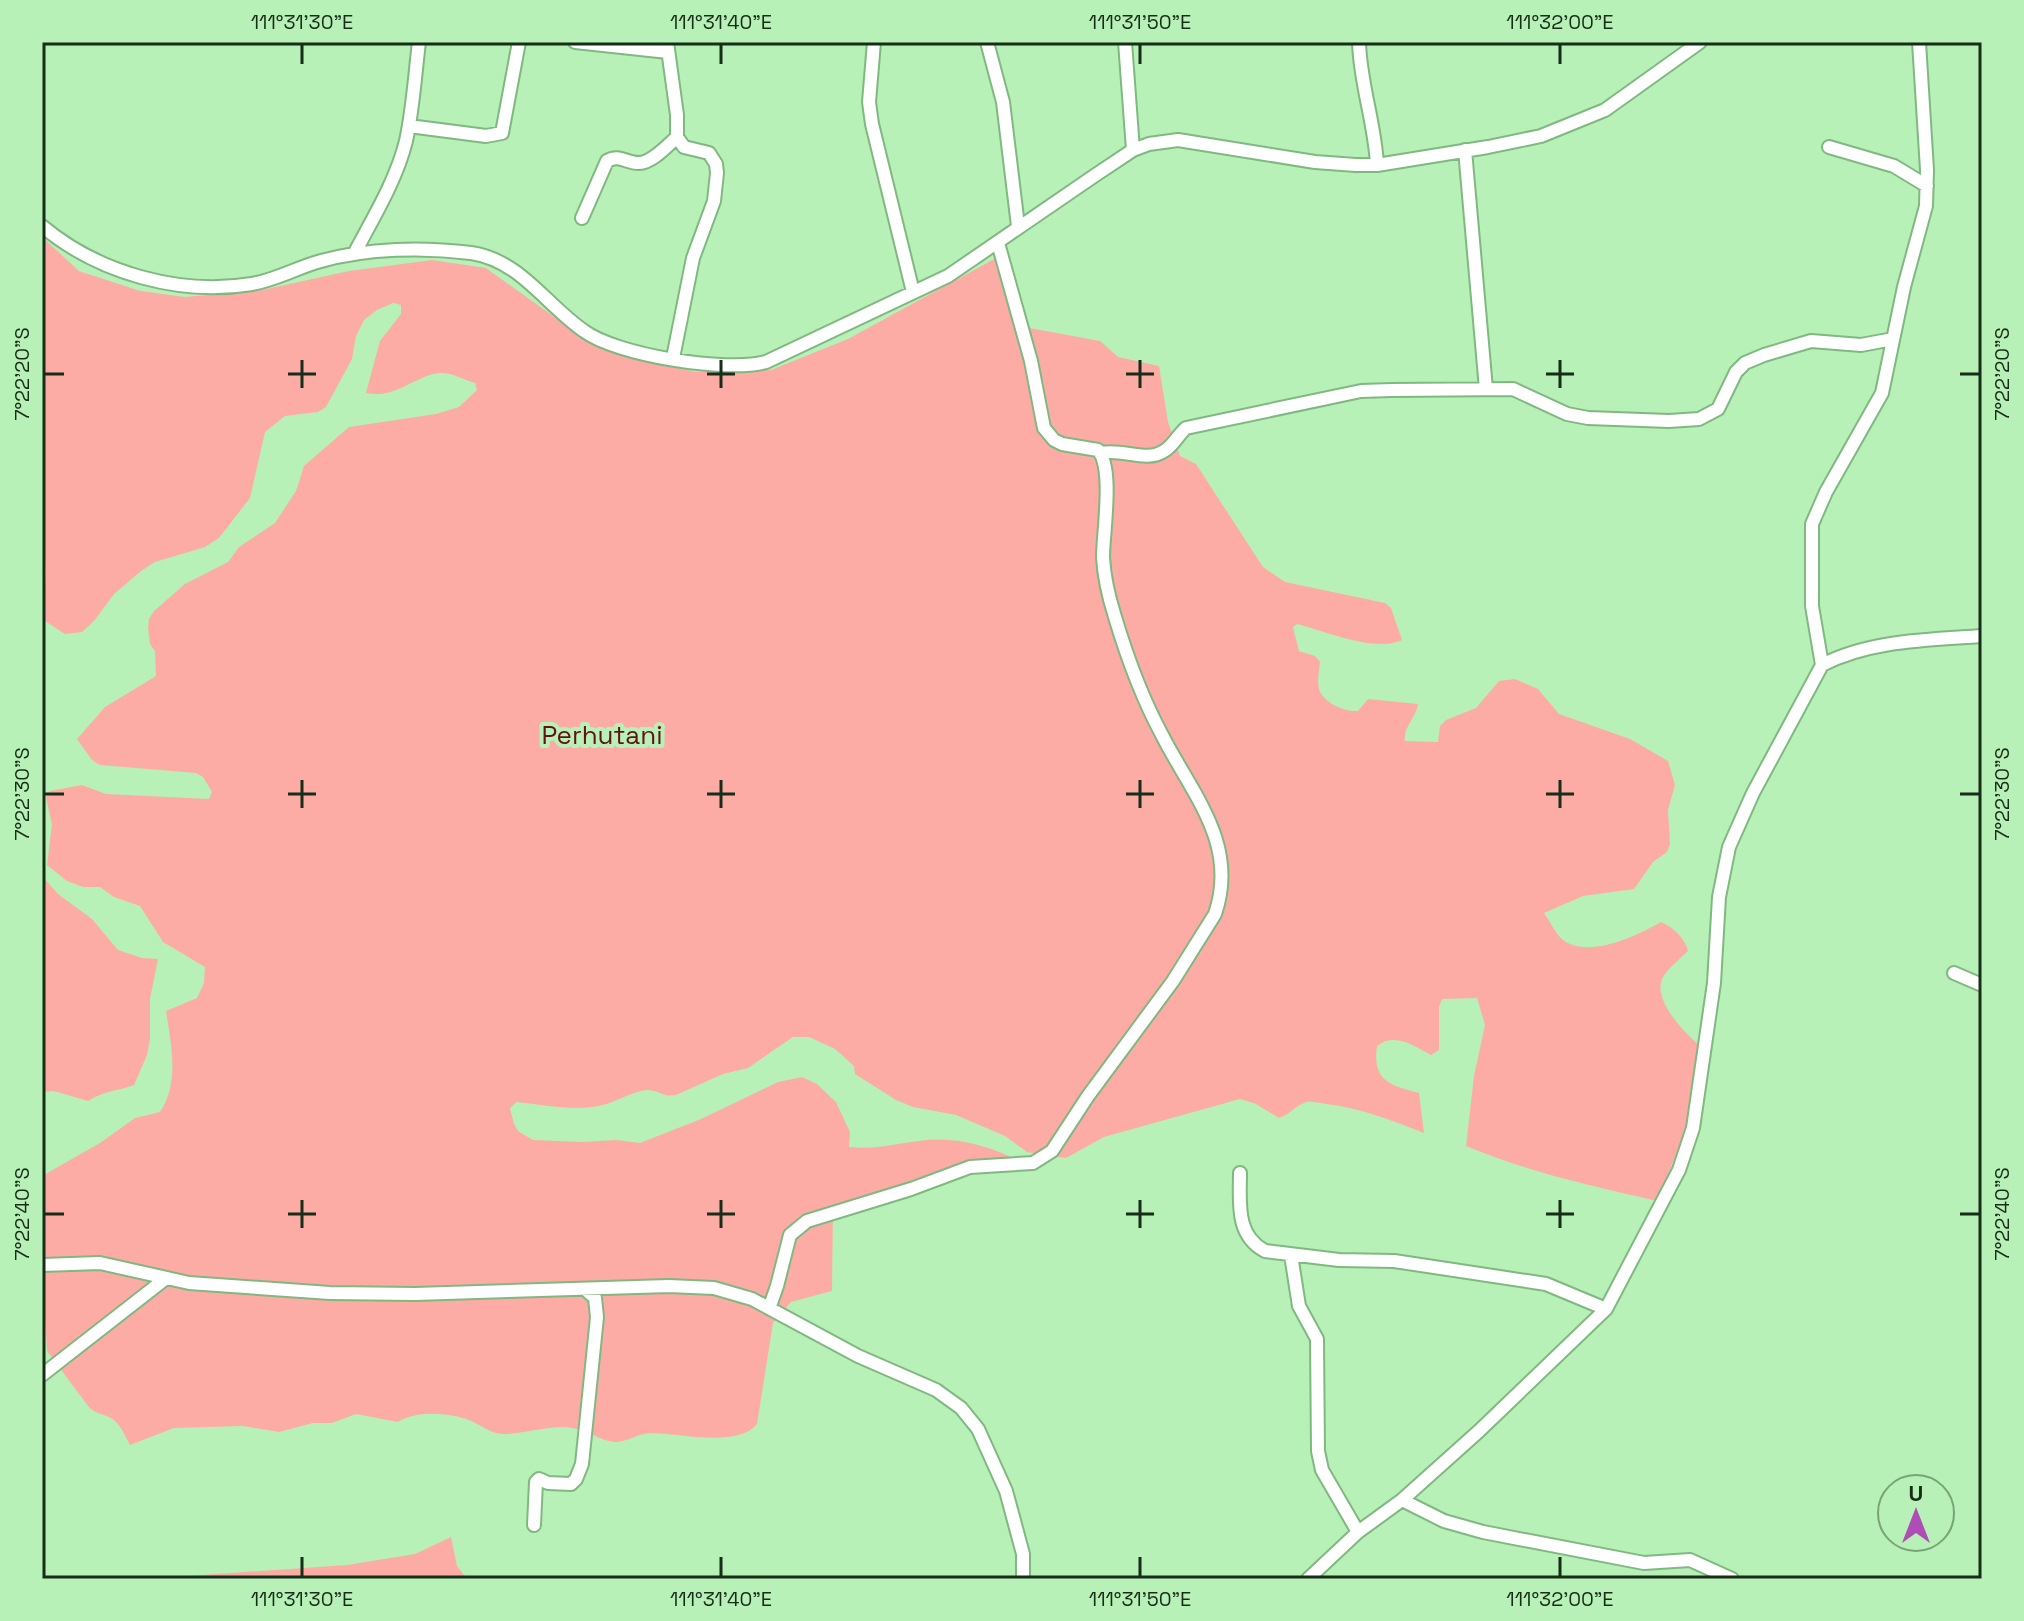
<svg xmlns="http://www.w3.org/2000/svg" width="2024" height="1621" font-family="'Space Grotesk',sans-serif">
	<rect width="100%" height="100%" fill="#b7f1b7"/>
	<path fill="#fdaca5" d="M42,237L79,271L140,291L185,297L262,290L349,271L432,260L486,268L553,316L612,352L695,372L771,370L848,339L998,257L1013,325L1100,341L1118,357L1159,366L1168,422L1180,456L1196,464L1263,567L1285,582L1385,603L1391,608L1402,640C1377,653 1324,631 1297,624L1293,627L1299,651L1315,656L1320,662C1319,671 1317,681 1319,689C1323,703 1345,712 1358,711L1368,699L1418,704C1416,718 1403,727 1405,741L1438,742L1440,726L1446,720L1476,708L1499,681L1515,679L1538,689L1559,714L1630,739L1668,761L1675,785L1668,810L1670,844L1667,852L1653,862L1634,889L1583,896L1544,913C1550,921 1555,933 1563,940C1588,959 1637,936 1661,922C1673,927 1685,938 1688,951C1680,959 1667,969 1662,979C1653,1001 1686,1035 1702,1047L1691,1118L1657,1201C1592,1186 1528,1172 1466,1146L1474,1076L1485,1025L1477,998L1442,999L1439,1007V1050L1431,1055C1414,1046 1395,1032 1377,1046C1372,1081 1390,1085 1419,1093L1424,1133C1391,1120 1361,1108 1326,1104C1320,1103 1312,1101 1307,1102C1295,1105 1290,1115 1279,1118L1256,1104L1240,1099L1104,1137L1066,1158L1027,1152L1005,1136L956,1115L913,1107L896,1100L855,1074L854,1066L835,1049L809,1037H793L748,1068L723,1074L676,1095C664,1098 657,1089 646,1090C627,1093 614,1104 598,1106C572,1111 543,1105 517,1102L510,1108L514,1124L518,1131L533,1140L583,1142L616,1140L640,1143L701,1119L778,1082L802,1077L817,1084L836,1102L850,1132L849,1147C876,1150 893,1144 919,1141C954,1136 986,1145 1017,1160L833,1206L832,1291L791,1302L773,1323L757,1424C738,1448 678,1433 651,1433C639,1433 627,1442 616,1442C601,1442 584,1427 563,1427C543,1427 523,1434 503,1434C491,1434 480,1424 469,1420C449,1413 417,1410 398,1422L356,1414L332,1423H313L279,1432L243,1426L174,1428L130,1445C125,1436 120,1423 111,1418C102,1413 95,1414 88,1406L47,1351L42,1260V1176L100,1143L135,1118L160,1112C180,1082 171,1044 166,1011L197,998L204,983L205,967L163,942L140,906L114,897L100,887H83L67,881L47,865L52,824L46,798L50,791L82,785L106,794L209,799L212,792L203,777L196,773L100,765L92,760L77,739L105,707L156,676L155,651L150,644L148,628L149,619L154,611L185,584L228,562L239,547L275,523L296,491L304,466L349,427L436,414L459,407L477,390L475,383C465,380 452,373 442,373C420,372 396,400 366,393L380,341L401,314V305L393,303L377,310L364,320L356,336L352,359L326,407L318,412L285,416L265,432L250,498L219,538L205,547L155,562L141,571L114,594L94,621L82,632L65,634L42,619C42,596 51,572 42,550Z
		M42,876L58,894L92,919L118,950L142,958L158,959L150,999V1039L147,1055L134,1085C118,1091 103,1091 88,1101L54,1091L42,1092Z
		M451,1537L457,1566L467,1579H177L188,1576L347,1565L415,1554Z"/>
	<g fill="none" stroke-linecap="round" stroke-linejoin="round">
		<defs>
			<path id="minor" d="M575,42L668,52
				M667,42L677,115V137L684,147L709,153L716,164L717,173L714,201L693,258L673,358
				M874,42L869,102L872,124L913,292
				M987,42L1003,102L1018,226
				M1125,42L1133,150
				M1359,42C1360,84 1375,123 1377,165
				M409,126L486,136L502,133L519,42
				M1829,147L1894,166L1927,186
				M1465,150L1486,389
				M582,218L607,161C619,154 626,163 639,163C652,163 668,145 677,137
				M42,226C98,273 180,296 252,284C276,280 298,267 321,261C368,248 423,247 471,253C520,260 546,305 584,331C616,355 727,373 766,362L948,276L1094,176L1133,150L1149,144L1178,140L1315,162L1356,165H1377L1488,147L1541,136L1605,110L1700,42
				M354,254C373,218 396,181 406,141C413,109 415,75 419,42
				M1101,453C1122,448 1146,463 1164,451C1173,446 1178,435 1186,428L1361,391L1392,390L1513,389L1567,414L1588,418L1669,421L1699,419L1718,409L1736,372L1745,363L1764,355L1811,341L1861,345L1893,339
				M1822,665L1812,606V524L1826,492L1882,393L1904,287L1926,206L1927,170L1919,42
				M1954,973L1982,985
				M1240,1173C1240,1202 1235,1235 1265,1251L1339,1260L1394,1261L1546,1284L1606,1309
				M1291,1255L1299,1306L1317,1339L1318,1451L1322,1470L1358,1532
				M42,1265L100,1263L189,1283L330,1293L415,1294L669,1286L714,1288L752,1299L858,1356L936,1390L961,1408L978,1429L1006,1491L1023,1554V1579
				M770,1306L777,1286L790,1235L807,1221L911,1189L970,1167L1033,1163L1052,1151L1088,1096L1173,981L1215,914C1239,844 1192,794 1162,735C1142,698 1127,657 1115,617C1109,598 1104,577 1103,557C1103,533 1114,468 1098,450L1062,444L1054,440L1044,428L1031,361L998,243
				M42,1375L165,1279
				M1402,1500L1444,1521L1483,1532L1644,1563L1690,1560L1732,1579
				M534,1525L536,1482L539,1479L548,1483L571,1484L576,1479L582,1464L597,1317L595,1298L585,1289
				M1308,1579L1358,1532L1402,1500L1479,1431L1606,1309L1679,1170L1693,1128L1714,983L1719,897L1729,847L1753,793L1822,665C1870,640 1929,640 1982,636"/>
		</defs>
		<use href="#minor" stroke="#80b881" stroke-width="16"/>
		<use href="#minor" stroke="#fff" stroke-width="12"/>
	</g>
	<path fill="none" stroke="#172d17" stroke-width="3" d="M302,44V64M721,44V64M1140,44V64M1560,44V64M302,360V388M721,360V388M1140,360V388M1560,360V388M44,374H64M288,374H316M707,374H735M1126,374H1154M1546,374H1574M1960,374H1980M302,780V808M721,780V808M1140,780V808M1560,780V808M44,794H64M288,794H316M707,794H735M1126,794H1154M1546,794H1574M1960,794H1980M302,1200V1228M721,1200V1228M1140,1200V1228M1560,1200V1228M44,1214H64M288,1214H316M707,1214H735M1126,1214H1154M1546,1214H1574M1960,1214H1980M302,1557V1577M721,1557V1577M1140,1557V1577M1560,1557V1577"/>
	<g text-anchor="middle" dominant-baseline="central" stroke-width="8" stroke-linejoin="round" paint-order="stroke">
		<g font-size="26" fill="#631114" stroke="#b7f1b7">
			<text x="602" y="735">Perhutani</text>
		</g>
	</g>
	<rect width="2024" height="1621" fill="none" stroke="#b7f1b7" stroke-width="88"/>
	<g transform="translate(1916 1513)"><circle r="38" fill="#b7f1b7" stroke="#77a377" stroke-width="2"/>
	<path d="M0-6L14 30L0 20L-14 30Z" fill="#ae4db5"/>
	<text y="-12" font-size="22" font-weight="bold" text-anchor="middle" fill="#172d17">U</text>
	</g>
	<rect x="44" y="44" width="1936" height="1533" fill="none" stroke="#172d17" stroke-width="3"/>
	<g font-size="20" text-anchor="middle" fill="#172d17">
		<text x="302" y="29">111°31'30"E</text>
		<text x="721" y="29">111°31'40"E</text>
		<text x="1140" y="29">111°31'50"E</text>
		<text x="1560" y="29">111°32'00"E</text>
		<text transform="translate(22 374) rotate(-90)" y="7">7°22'20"S</text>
		<text transform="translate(2002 374) rotate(-90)" y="7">7°22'20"S</text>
		<text transform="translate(22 794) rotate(-90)" y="7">7°22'30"S</text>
		<text transform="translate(2002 794) rotate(-90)" y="7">7°22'30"S</text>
		<text transform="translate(22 1214) rotate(-90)" y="7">7°22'40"S</text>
		<text transform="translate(2002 1214) rotate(-90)" y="7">7°22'40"S</text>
		<text x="302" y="1606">111°31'30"E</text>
		<text x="721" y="1606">111°31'40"E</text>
		<text x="1140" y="1606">111°31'50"E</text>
		<text x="1560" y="1606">111°32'00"E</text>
	</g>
</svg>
